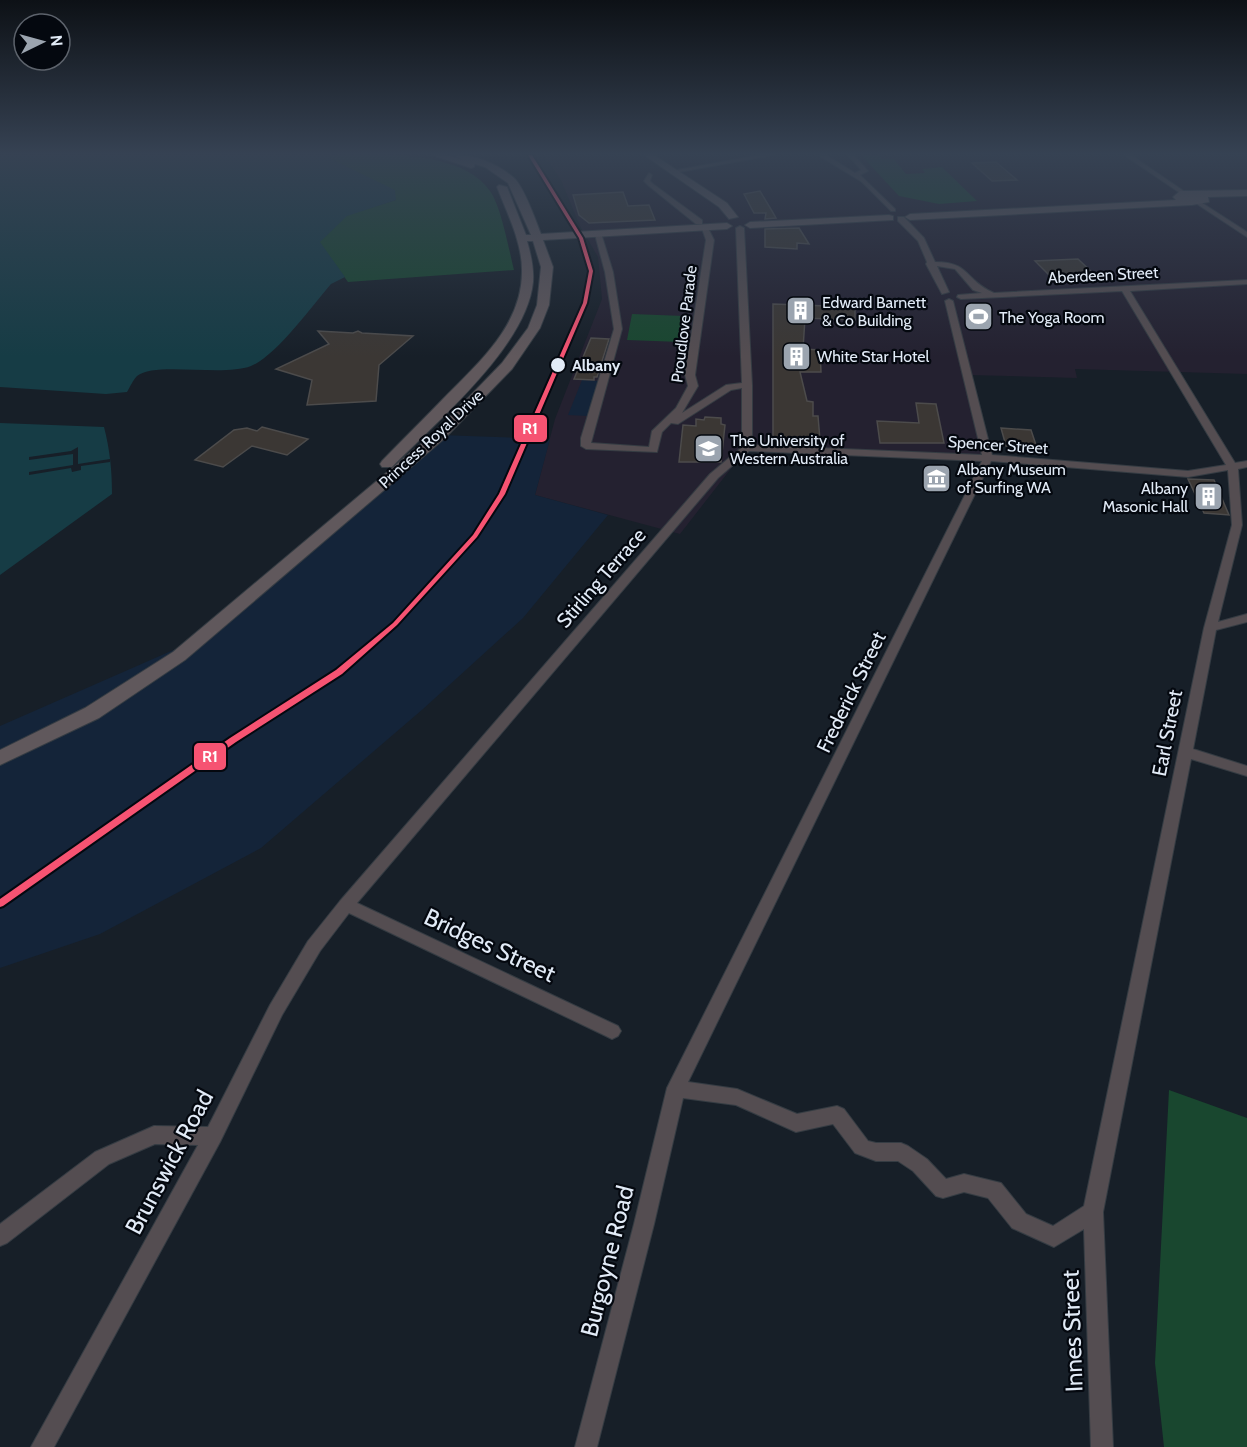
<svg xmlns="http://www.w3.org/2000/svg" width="1247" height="1447" font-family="Cabin,sans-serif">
	<rect width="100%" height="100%" fill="#171f28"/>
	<path fill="#242130" d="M544,155H1247V374L1075,369L1077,378L969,375L988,458L747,448L680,534L535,495L555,419L602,299L598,257L580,226L561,180Z"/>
	<path fill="#142439" d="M582,380L601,381L588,416L568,415Z
		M440,435L550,439L535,495L608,515L523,618L423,709L261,848L100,934L0,968V726L178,648Z"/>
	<path fill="#19472f" d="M328,155C374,155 460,148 490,191C501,206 509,250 514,270L348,282L319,242L347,215L396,200L331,159Z
		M861,155H878L882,159H894L906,174L925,173L922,169L942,167L977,201L939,204L899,196Z
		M632,314L684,316L681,342L627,340Z
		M1169,1090L1247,1118V1447H1164L1155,1363Z"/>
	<path fill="#163c45" d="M0,155H328L331,159L395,190L396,200L347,216L320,242L345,277L331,284C312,306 276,356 251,366C222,377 155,361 137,376C133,380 130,387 127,392L106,394L0,387Z
		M0,423L104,427C110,450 112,471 112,494L0,575Z"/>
	<path fill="#171f28" d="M78,447V464L110,459V462L81,466V470L72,472L71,468L29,475V472L73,465V454L29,460V457L71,451Z"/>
	<path fill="#3b3734" stroke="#4c4b4b" stroke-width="1.5" d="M996,162L1017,180L992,181L972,163Z
		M760,191L772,211L776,218L765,219L766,213H754L744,194Z
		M623,192L628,206L649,205L655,220L589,223L579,215L573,195Z
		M799,228L809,244L797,243V249L765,247V229Z
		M1078,259L1095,275L1051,277L1035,261Z
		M773,304L855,307V320L805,318L803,349L820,350L821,372H800L807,401L813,402V416H818L820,440L773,438Z
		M318,331L353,333L358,331L362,333L413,336L379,365L376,401L307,405L312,380L276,369L329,344Z
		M591,338L609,339L597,377H594V380L574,379Z
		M916,403L936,404L944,443H880L877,421L919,423Z
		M705,417L721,418V424L725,425L721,462H679L683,425L696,426V419L704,420Z
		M262,427L308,439L287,455L252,446L223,467L195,460L234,430L247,428L257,431Z
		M1001,428L1031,430L1037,448L1006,446Z
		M1188,479L1214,480L1229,515L1204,513Z"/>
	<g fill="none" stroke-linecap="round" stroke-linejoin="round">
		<defs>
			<path id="street" d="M760,155H773L674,173L671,171Z
				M821,155H826L855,173L861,170L848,155H854L868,171L860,175L895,209V211H891L862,182L821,157Z
				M1124,155H1131L1188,194L1183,195Z
				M649,173L652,175L650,181L653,184L702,220V224H696L649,186L644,181Z
				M1199,201L1247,232V237L1197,204Z
				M898,217H904L924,238L935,262C971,262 964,280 994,293L1247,280V284L1130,291L1235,463L1247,461V467L1238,469L1242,525L1218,622L1247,614V622L1216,630L1193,749L1247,766V776L1191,759L1103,1212L1113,1447H1091L1084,1229L1054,1247L1012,1228L988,1198L964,1192L943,1198L936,1196L913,1171L898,1161H876L855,1153L833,1124L796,1132L736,1105L683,1098L654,1224L597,1447H575L634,1224L667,1088L982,461L749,451L718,478L357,903L618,1026L621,1031L618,1036L612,1039L606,1036L349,913L320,951L282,1015L220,1142L54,1447H31L198,1145L155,1144L109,1164L7,1243L0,1246V1224L95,1152L154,1126L208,1127L270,1005L308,941L340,901L710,474L742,447V388L731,390L678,424L671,423L662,432L657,452L586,449L581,446V438L614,329L605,272L594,231L601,233L613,272L622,329L591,443L649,447L652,431L676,408L688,386L685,375L706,240L701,226H707L714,240L695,375L698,386L682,413L726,385L742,383L736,228L740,226L744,228L752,385V445L982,455L945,301L949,299L953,301L992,455L1188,471L1226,465L1122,291L961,299L957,297L958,295L982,293L973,290L955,269L937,266L949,292L942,294L926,264L927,262L918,241L898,221ZM991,461L1188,477L1228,470L1232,525L1204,628L1084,1206L1053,1226L1026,1214L1001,1183L964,1174L946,1179L927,1159L908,1146L901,1143H876L868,1141L844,1109L837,1106L797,1114L737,1089L688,1082Z"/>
			<path id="secondary" d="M432,155H446L463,160L453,155C475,154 498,164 514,178C524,187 536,221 541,234L727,223L732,226L727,229L543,240L553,267L549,305L540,328L512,369L445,438L185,660L99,718L0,765V750L85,708L173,652L435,432L502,363L528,328L537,305L541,267L533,241H527C531,255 534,268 533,282C527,346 436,422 392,467H382L380,464L382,461C402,440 423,420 443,399C478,363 523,325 522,270C522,242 507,213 497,187L499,185L507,187L526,235H531L508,183L485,167L475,164L474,167L471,168Z
				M644,155H654L727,203L738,217L729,219L719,207Z
				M1247,190V196L1208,197L1209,202L1192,205L910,220L905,217L910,214L1176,200L1173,197L1180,191Z
				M889,215L893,216V220L750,228L745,225L750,222Z"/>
		</defs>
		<use href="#street" stroke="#353c43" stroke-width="2"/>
		<use href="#secondary" stroke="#353c43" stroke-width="2"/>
		<use href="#street" fill="#544d51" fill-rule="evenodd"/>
		<use href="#secondary" fill="#60585c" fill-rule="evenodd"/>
		<defs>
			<path id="rail-1" d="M528,155H532L583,238L593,271L587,303L505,494L477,537L397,625L342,674L236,742L3,906L0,907V899L230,738L336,670L393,623L473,535L499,494L583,303L589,271L579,238Z"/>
		</defs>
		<use href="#rail-1" stroke="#04080f" stroke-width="4"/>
		<use href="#rail-1" fill="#f65372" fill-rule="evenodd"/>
	</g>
	<linearGradient id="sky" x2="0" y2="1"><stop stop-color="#0d1116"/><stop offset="0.43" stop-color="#364253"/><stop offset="1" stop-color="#364253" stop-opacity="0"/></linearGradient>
	<rect width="1247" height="357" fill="url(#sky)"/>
	<defs>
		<symbol id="building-square" viewBox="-11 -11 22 22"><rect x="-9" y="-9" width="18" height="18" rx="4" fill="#9ba4af" stroke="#04080f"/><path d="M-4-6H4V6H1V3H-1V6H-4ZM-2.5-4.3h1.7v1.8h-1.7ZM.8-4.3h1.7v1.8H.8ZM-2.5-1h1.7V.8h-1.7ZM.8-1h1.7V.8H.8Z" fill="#fff"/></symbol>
		<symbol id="stadium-square" viewBox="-11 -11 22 22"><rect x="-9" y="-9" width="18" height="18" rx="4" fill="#9ba4af" stroke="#04080f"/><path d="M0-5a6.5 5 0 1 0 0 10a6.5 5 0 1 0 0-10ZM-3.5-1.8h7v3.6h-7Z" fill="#fff"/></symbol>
		<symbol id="university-square" viewBox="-11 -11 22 22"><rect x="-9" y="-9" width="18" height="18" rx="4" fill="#9ba4af" stroke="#04080f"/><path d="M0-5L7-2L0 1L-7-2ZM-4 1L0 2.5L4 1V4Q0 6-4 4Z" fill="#fff"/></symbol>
		<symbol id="museum-square" viewBox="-11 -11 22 22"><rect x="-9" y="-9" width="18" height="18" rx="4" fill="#9ba4af" stroke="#04080f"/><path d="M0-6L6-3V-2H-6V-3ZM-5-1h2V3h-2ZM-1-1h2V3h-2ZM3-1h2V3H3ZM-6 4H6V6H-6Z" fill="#fff"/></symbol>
	</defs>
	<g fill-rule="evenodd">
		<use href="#building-square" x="784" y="294" width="33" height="33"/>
		<use href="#stadium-square" x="962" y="300" width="33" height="33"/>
		<use href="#building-square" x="780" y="340" width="33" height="33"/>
		<use href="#university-square" x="692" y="432" width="33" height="33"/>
		<use href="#museum-square" x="920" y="462" width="33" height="33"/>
		<use href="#building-square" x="1192" y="480" width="33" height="33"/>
	</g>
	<circle fill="#e2ebf7" stroke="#04080f" stroke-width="2" cx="558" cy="365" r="8"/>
	<g text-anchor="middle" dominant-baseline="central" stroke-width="4.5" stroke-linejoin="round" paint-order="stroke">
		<g font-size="16" fill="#e2ebf7" stroke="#04080f">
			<text transform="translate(1103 275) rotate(-3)">Aberdeen Street</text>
			<text transform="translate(684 324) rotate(-83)">Proudlove Parade</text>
			<text transform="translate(431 439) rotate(-43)">Princess Royal Drive</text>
			<text transform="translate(998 445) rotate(4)">Spencer Street</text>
		</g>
		<g font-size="16" fill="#e2ebf7" stroke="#04080f" text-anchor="start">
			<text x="822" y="302">Edward Barnett<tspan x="822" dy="18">&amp; Co Building</tspan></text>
			<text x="999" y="317">The Yoga Room</text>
			<text x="817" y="356">White Star Hotel</text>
			<text x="730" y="440">The University of<tspan x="730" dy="18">Western Australia</tspan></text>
			<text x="957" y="469">Albany Museum<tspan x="957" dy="18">of Surfing WA</tspan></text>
			<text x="1188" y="488" text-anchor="end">Albany<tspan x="1188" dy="18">Masonic Hall</tspan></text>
		</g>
		<g font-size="16" font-weight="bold" fill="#e2ebf7" stroke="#04080f" text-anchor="start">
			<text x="572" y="365">Albany</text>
		</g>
		<g font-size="20" fill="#e2ebf7" stroke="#04080f">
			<text transform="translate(601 578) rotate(-49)">Stirling Terrace</text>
			<text transform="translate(851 692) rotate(-64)">Frederick Street</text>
			<text transform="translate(1167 733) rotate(-79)">Earl Street</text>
		</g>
		<g font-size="24" fill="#e2ebf7" stroke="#04080f">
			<text transform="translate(490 945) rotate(25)">Bridges Street</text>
			<text transform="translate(169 1162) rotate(-62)">Brunswick Road</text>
			<text transform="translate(607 1261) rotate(-76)">Burgoyne Road</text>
			<text transform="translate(1072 1331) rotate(-92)">Innes Street</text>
		</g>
	</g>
	<g stroke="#04080f" stroke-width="2">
		<rect x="513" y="414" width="35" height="29" rx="6" fill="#f65372"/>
		<rect x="193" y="742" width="34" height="29" rx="6" fill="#f65372"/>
	</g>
	<g font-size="16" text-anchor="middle" font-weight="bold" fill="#fff">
		<text x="530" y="434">R1</text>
		<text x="210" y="762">R1</text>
	</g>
	<g transform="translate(42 42) rotate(85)"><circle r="28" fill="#04080f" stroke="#5d636c" stroke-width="1.5"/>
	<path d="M0-4.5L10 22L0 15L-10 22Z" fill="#9ba4af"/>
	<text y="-9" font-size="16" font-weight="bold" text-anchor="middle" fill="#e2ebf7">N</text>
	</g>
</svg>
